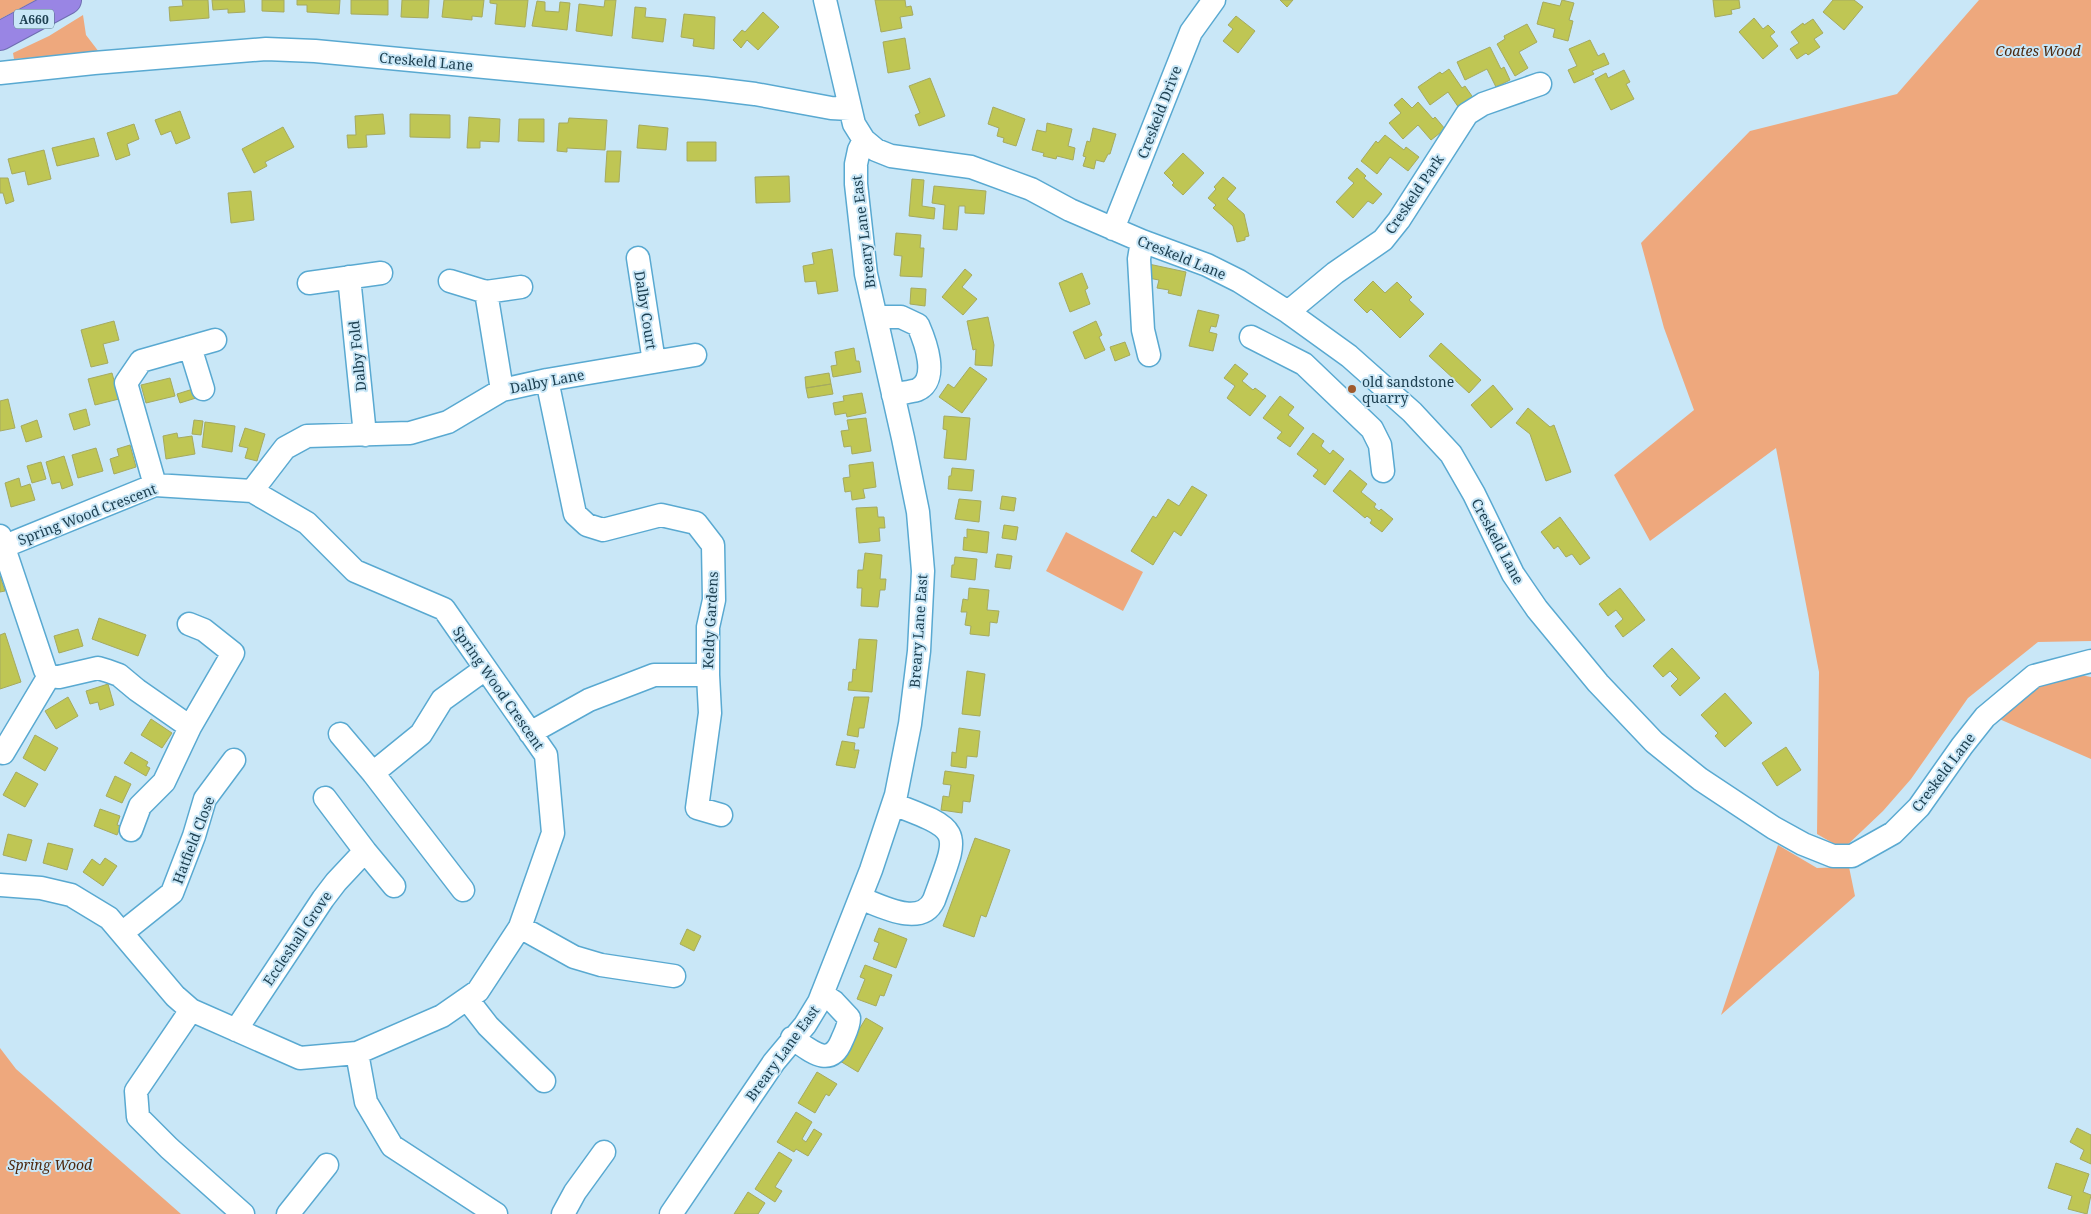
<svg xmlns="http://www.w3.org/2000/svg" width="2091" height="1214" font-family="'Noto Serif',serif">
	<rect width="100%" height="100%" fill="#c9e7f7"/>
	<path fill="#eea87d" d="M0,0H36L0,19Z
		M1979,0H2091V641L2038,642L1968,698L1911,779L1883,811L1843,849L1817,834L1819,672L1776,448L1650,541L1614,475L1694,410L1664,328L1641,243L1750,131L1897,94Z
		M83,15L86,35L99,52L14,59L13,53L49,36Z
		M1066,532L1143,572L1123,611L1046,571Z
		M2075,674L2091,677V759L1997,718L2039,683Z
		M1778,845L1817,868L1849,867L1855,896L1721,1015Z
		M0,1048L16,1069L181,1214H0Z"/>
	<path fill="#bfc654" stroke="#a5aa60" d="M182,0H208L209,18L170,21L169,7L183,6Z
		M212,0H244L245,12L228,13V9L213,10Z
		M262,0H284V12L262,11Z
		M297,0H340L339,14L307,12V5H297Z
		M351,0H388V15L351,14Z
		M402,0H429L428,18L401,17Z
		M444,0H484L482,17L472,16V20L442,17Z
		M490,0H528L525,27L495,24L497,4L490,3Z
		M605,0H616L612,36L576,31L579,4L604,7Z
		M875,0H905L906,7L911,6L913,15L900,17L902,28L881,32Z
		M1280,0H1293L1287,7Z
		M1562,0L1574,3L1569,20L1573,21L1568,41L1553,37L1555,29L1537,24L1543,2L1560,6Z
		M1713,0H1739L1740,8L1731,10L1732,14L1715,17Z
		M1833,0H1854L1863,7L1844,30L1823,12Z
		M537,1L545,2V11L559,12L560,2L570,3L567,30L532,26Z
		M635,7L646,8L645,17L666,19L663,42L632,38Z
		M763,12L779,27L758,50L747,40L741,48L733,40L742,30L745,32Z
		M684,14L715,17L714,49L693,46L694,39L681,37Z
		M1236,16L1255,31L1238,53L1223,41L1233,29L1228,25Z
		M1754,18L1763,29L1768,25L1775,32L1770,36L1778,46L1763,59L1739,32Z
		M1813,19L1823,33L1814,39L1820,47L1808,55L1806,53L1797,59L1790,49L1799,43L1791,32L1803,23L1804,25Z
		M1527,24L1537,42L1519,52L1528,68L1515,76L1497,44L1505,39L1504,36Z
		M905,38L910,69L888,73L883,42Z
		M1590,40L1598,56L1604,53L1609,64L1592,71L1594,74L1574,83L1568,70L1577,66L1569,49Z
		M1490,47L1501,69L1504,67L1510,80L1496,87L1487,69L1465,80L1457,62Z
		M1449,69L1462,88L1465,86L1474,99L1459,108L1448,92L1430,105L1418,87L1440,72L1442,74Z
		M1624,70L1630,82L1626,84L1634,99L1611,110L1595,79L1606,73L1608,78Z
		M930,78L945,116L919,126L915,115L920,113L909,86Z
		M1402,98L1412,108L1418,102L1433,119L1435,117L1445,129L1431,140L1418,125L1403,139L1389,123L1401,113L1394,105Z
		M993,107L1025,119L1016,146L1003,142L1004,138L997,136L999,128L988,124Z
		M180,111L190,138L176,144L171,131L161,135L155,120Z
		M383,114L385,134L366,135L367,147L348,148L347,135H356L355,116Z
		M410,114L450,115V138L410,137Z
		M469,117L500,119L499,142L480,141V148H467Z
		M569,118L607,120L605,150L567,148V152L557,151L559,123H568Z
		M519,119H544V142L518,141Z
		M1047,123L1072,129L1068,146L1075,148L1073,160L1057,156L1056,159L1043,156L1044,153L1032,150L1037,130L1046,132Z
		M134,124L139,139L127,144L130,155L116,160L107,133Z
		M639,125L668,128L666,150L637,148Z
		M283,127L294,147L265,162L267,166L254,173L242,149Z
		M1093,128L1116,134L1110,154H1108L1104,162L1096,160L1094,169L1083,166L1086,157L1083,156L1087,141L1090,142Z
		M1385,135L1404,150L1406,147L1419,157L1408,171L1390,157L1377,174L1361,161L1376,141L1378,143Z
		M94,138L99,156L57,166L52,148Z
		M687,142H716V161H687Z
		M44,150L51,179L28,185L25,171L12,174L8,159Z
		M607,151H621L619,182H605Z
		M1183,153L1204,173L1183,195L1172,185L1174,183L1164,173Z
		M1357,168L1366,176L1364,178L1382,194L1373,204L1368,201L1353,218L1336,202L1354,183L1348,178Z
		M789,176L790,202L756,203L755,177Z
		M1223,177L1236,188L1227,199L1244,214L1249,236L1245,237V240L1237,242L1233,226L1213,208L1216,205L1208,198L1216,189L1214,187Z
		M0,178H8L14,201L6,204L3,193H0Z
		M912,179L924,180L922,206L935,208L934,219L909,216Z
		M934,186L986,191L984,214L965,213V206H959L957,230L943,229L945,205L932,203Z
		M251,191L254,220L231,223L228,193Z
		M896,233L921,235L920,248H924L922,277L900,276L902,256L894,255Z
		M832,249L838,291L818,294L816,281L805,282L803,266L814,264L812,253Z
		M1144,263L1186,272L1181,296L1168,293L1169,290L1157,288L1159,280L1143,277Z
		M965,269L972,275L962,287L977,299L963,315L942,297Z
		M1082,273L1088,288L1085,290L1090,304L1070,312L1059,283Z
		M1373,281L1385,293L1397,282L1412,297L1409,300L1424,314L1400,338L1371,309L1367,313L1354,300Z
		M911,288L926,289L925,306L910,304Z
		M1198,310L1219,315L1216,327L1211,326L1209,332L1217,334L1213,351L1189,346Z
		M988,317L994,345L992,366L975,365L976,349L973,350L967,321Z
		M114,321L119,340L103,344L108,363L91,367L81,330Z
		M1096,321L1102,335L1099,337L1105,350L1085,359L1073,332Z
		M1125,342L1130,355L1115,361L1110,347Z
		M1441,343L1481,380L1469,393L1429,356Z
		M854,348L856,361H859L861,372L833,377L831,366L837,365L835,352Z
		M1235,364L1248,374L1242,381L1253,390L1255,388L1266,396L1250,416L1227,398L1235,386L1224,378Z
		M970,367L987,379L962,413L939,397L948,384L954,388Z
		M112,373L119,399L95,405L88,379Z
		M829,373L831,384L806,388L805,377Z
		M170,378L175,396L146,403L141,385Z
		M831,384L833,394L808,398L806,388Z
		M1493,385L1513,409L1491,428L1471,405Z
		M193,389L196,398L180,403L177,394Z
		M862,393L866,413L847,417L846,413L835,415L833,403L844,401L843,396Z
		M1280,396L1294,407L1288,415L1304,428L1290,447L1277,438L1282,432L1263,418Z
		M8,399L15,428L0,431V401Z
		M1528,408L1550,427L1554,425L1571,472L1546,481L1530,434L1516,423Z
		M86,409L90,425L74,430L69,414Z
		M944,416L970,418L966,460L944,458L947,430L943,429Z
		M866,418L871,451L852,454L851,446L844,447L841,431L849,430L847,420Z
		M37,420L42,437L26,442L21,426Z
		M194,420L203,421L201,435L192,434Z
		M205,422L235,426L232,452L202,447Z
		M245,428L265,434L257,461L245,458L248,448L239,446Z
		M177,433L178,438L192,436L195,454L166,459L163,436Z
		M1313,433L1324,441L1321,446L1330,454L1333,450L1344,459L1325,485L1313,476L1318,470L1297,454Z
		M130,445L136,467L114,474L110,459L119,456L117,449Z
		M96,448L103,471L78,478L72,455Z
		M64,456L73,485L62,489L60,482L52,484L46,462Z
		M41,462L46,479L32,483L27,466Z
		M873,462L876,487L863,489L865,498L852,500L851,491L845,492L843,478L850,477L849,465Z
		M952,468L974,470L972,491L948,489L949,476H951Z
		M1350,470L1367,484L1361,492L1376,504L1374,507L1379,511L1381,509L1393,519L1382,532L1370,523L1372,520L1367,516L1365,518L1333,491Z
		M19,478L21,487L30,484L35,500L11,507L5,483Z
		M1192,486L1207,495L1181,536L1174,531L1153,565L1131,551L1153,516L1156,518L1168,499L1179,506Z
		M1002,496L1016,498L1014,511L1000,509Z
		M959,499L981,501L979,522L955,519Z
		M877,507L878,517H884L885,528H879L880,541L859,543L856,508Z
		M1560,517L1590,558L1580,565L1572,554L1566,557L1558,546L1554,549L1541,532Z
		M1004,525L1018,527L1016,540L1002,538Z
		M967,529L989,532L987,553L963,550L964,537L967,538Z
		M865,553L882,555L880,579H886L885,590H880L878,607L861,606L862,588H857L858,570H863Z
		M997,554L1012,556L1010,569L995,567Z
		M955,557L977,559L975,580L951,577L952,565H954Z
		M0,576L5,591L0,592Z
		M969,588L989,590L987,610L999,611L997,623L990,622L989,636L970,634L971,626L965,625L967,612H961L963,599L968,600Z
		M1620,588L1645,620L1623,637L1615,626L1623,619L1616,610L1608,616L1599,604Z
		M99,618L146,635L138,656L92,639Z
		M78,629L83,646L59,653L54,636Z
		M5,633L21,682L0,689V635Z
		M859,639L877,640L872,692L848,690L849,682H852L853,669L856,670Z
		M1672,648L1700,678L1680,696L1671,686L1678,679L1670,671L1663,677L1653,666Z
		M967,671L985,674L980,716L962,714Z
		M108,684L114,705L100,710L98,702L90,704L86,691Z
		M1725,693L1752,723L1725,747L1715,736L1718,733L1701,715Z
		M68,697L78,716L56,729L45,711Z
		M854,697H869L864,728H859L858,737L847,735Z
		M151,719L172,733L162,748L141,735Z
		M959,728L980,731L977,757L967,756L966,768L951,766L952,752L956,753Z
		M35,735L58,748L45,771L23,758Z
		M842,741L855,743L854,750H859L855,768L836,765Z
		M1786,747L1801,770L1777,786L1762,763Z
		M131,752L148,762L146,766L150,768L146,776L124,763Z
		M945,771L974,775L970,802L963,801L962,813L941,810L943,796L949,797L951,785L943,784Z
		M16,772L38,784L25,807L3,795Z
		M115,776L131,784L122,803L106,796Z
		M100,809L120,816L117,825L121,826L117,835L94,826Z
		M8,834L32,840L26,861L3,855Z
		M975,838L1010,850L986,917L981,915L974,937L943,926Z
		M48,843L73,849L67,870L43,863Z
		M105,858L117,866L103,886L83,872L92,859L100,865Z
		M879,928L907,939L896,968L873,959L879,943L874,941Z
		M687,929L701,936L694,951L680,944Z
		M865,965L892,975L884,996L880,995L876,1006L857,999L865,979L860,977Z
		M866,1018L883,1028L858,1072L840,1061Z
		M817,1072L837,1084L829,1096L826,1094L815,1113L798,1103Z
		M796,1112L812,1122L802,1139L806,1142L814,1129L822,1134L808,1156L796,1149L794,1152L777,1142Z
		M2077,1128L2091,1135V1164L2080,1159L2084,1150L2070,1142Z
		M779,1152L792,1160L775,1187L782,1191L775,1202L755,1189Z
		M2056,1163L2089,1174L2083,1192L2091,1195L2087,1214L2068,1209L2072,1196L2048,1188Z
		M748,1192L765,1203L758,1214H734Z"/>
	<g fill="none" stroke-linecap="round" stroke-linejoin="round">
		<defs>
			<path id="minor" d="M825,0L854,124L864,140L876,150L891,156L971,167L1031,189L1070,210L1142,241L1207,265L1239,281L1288,312L1349,356L1412,412L1451,454L1474,494L1513,574L1537,609L1598,683L1654,742L1700,779L1774,828L1803,844L1833,856H1852L1893,833L1919,807L1962,746L1985,717L2034,676L2091,661
				M0,73L94,63L266,49L315,51L706,88L755,94L831,108L850,109
				M1113,229L1191,32L1214,0
				M1142,241L1139,259L1143,330L1149,355
				M638,258L654,362
				M349,277L365,435
				M450,281L486,292
				M309,283L381,273
				M1288,312L1335,273L1383,240L1399,220L1467,114L1483,104L1540,84
				M876,317H901L918,325C925,341 940,380 917,390C910,392 901,393 893,395
				M1251,337L1304,364L1372,429L1380,445L1383,471
				M190,347L203,389
				M547,380L575,514L587,525L603,530L661,515L696,523L713,545L714,600L708,627V675L710,713L697,808L721,815
				M502,390L486,292L521,287
				M155,485L126,383L141,361L215,340
				M252,491L285,448L307,436L410,433L448,422L502,390L547,380L695,355
				M0,536L45,670L49,676L59,677L98,668L108,671L119,675L137,690L190,727
				M0,548L155,485L252,491L307,523L355,571L444,609L546,755L553,833L520,927L478,991L442,1016L357,1053L300,1058L191,1010L175,996L109,918L71,895L41,888L0,885
				M530,733L589,700L654,675H708
				M340,734L373,773L463,890
				M3,753L49,676
				M373,773L421,734L442,700L485,669
				M131,830L140,806L164,782L190,727L233,653L204,630L189,624
				M365,851L394,886
				M860,898C881,906 921,928 934,900C959,831 965,831 893,804
				M520,927L574,957L601,965L674,976
				M122,933L172,893L194,836L205,799L234,760
				M467,999L488,1026L544,1081
				M191,1010L136,1091L138,1117L169,1148L243,1214
				M236,1030L323,899L336,882L365,851L325,798
				M792,1038C810,1050 830,1070 842,1040C845,1033 849,1026 849,1018L834,1002L822,994
				M357,1053L366,1102L392,1146L496,1214
				M288,1214L327,1165
				M563,1214L575,1192L604,1152
				M671,1214L774,1062L805,1025L819,1002L871,870L896,795L910,724L919,651L923,571L918,512L903,438L866,274L856,184V164L859,150L864,140"/>
			<path id="highway" d="M0,36L67,0"/>
		</defs>
		<use href="#minor" stroke="#59a9d1" stroke-width="25"/>
		<use href="#highway" stroke="#6e6db1" stroke-width="30"/>
		<use href="#minor" stroke="#fff" stroke-width="22"/>
		<use href="#highway" stroke="#9985e4" stroke-width="28"/>
	</g>
	<circle fill="#9f5a2d" stroke="#c9e7f7" stroke-width="2" cx="1352" cy="389" r="5"/>
	<g text-anchor="middle" dominant-baseline="central" stroke-width="4" stroke-linejoin="round" paint-order="stroke">
		<rect fill="#c9e7f7" stroke="#517283" stroke-width="1" x="14" y="9.5" width="40" height="19" rx="4"/>
		<g font-size="12" font-weight="bold" fill="#1e4051">
			<text x="34" y="19">A660</text>
		</g>
		<g font-size="14" font-style="italic" fill="#4e290f" stroke="#c9e7f7">
			<text x="2038" y="50">Coates Wood</text>
			<text x="50" y="1164">Spring Wood</text>
		</g>
		<g font-size="14" fill="#1e4051" stroke="#c9e7f7">
			<text transform="translate(426 61) rotate(5)">Creskeld Lane</text>
			<text transform="translate(1159 112) rotate(-69)">Creskeld Drive</text>
			<text transform="translate(1414 194) rotate(-56)">Creskeld Park</text>
			<text transform="translate(863 232) rotate(-97)">Breary Lane East</text>
			<text transform="translate(1182 257) rotate(22)">Creskeld Lane</text>
			<text transform="translate(646 310) rotate(81)">Dalby Court</text>
			<text transform="translate(357 356) rotate(-96)">Dalby Fold</text>
			<text transform="translate(547 381) rotate(-11)">Dalby Lane</text>
			<text transform="translate(87 514) rotate(-21)">Spring Wood Crescent</text>
			<text transform="translate(1498 541) rotate(62)">Creskeld Lane</text>
			<text transform="translate(710 620) rotate(-87)">Keldy Gardens</text>
			<text transform="translate(918 631) rotate(-86)">Breary Lane East</text>
			<text transform="translate(499 688) rotate(55)">Spring Wood Crescent</text>
			<text transform="translate(1943 772) rotate(-53)">Creskeld Lane</text>
			<text transform="translate(193 840) rotate(-69)">Hatfield Close</text>
			<text transform="translate(297 938) rotate(-56)">Eccleshall Grove</text>
			<text transform="translate(782 1053) rotate(-54)">Breary Lane East</text>
		</g>
		<g font-size="14" fill="#1e4051" stroke="#c9e7f7" text-anchor="start">
			<text x="1362" y="381">old sandstone<tspan x="1362" dy="16">quarry</tspan></text>
		</g>
	</g>
</svg>
